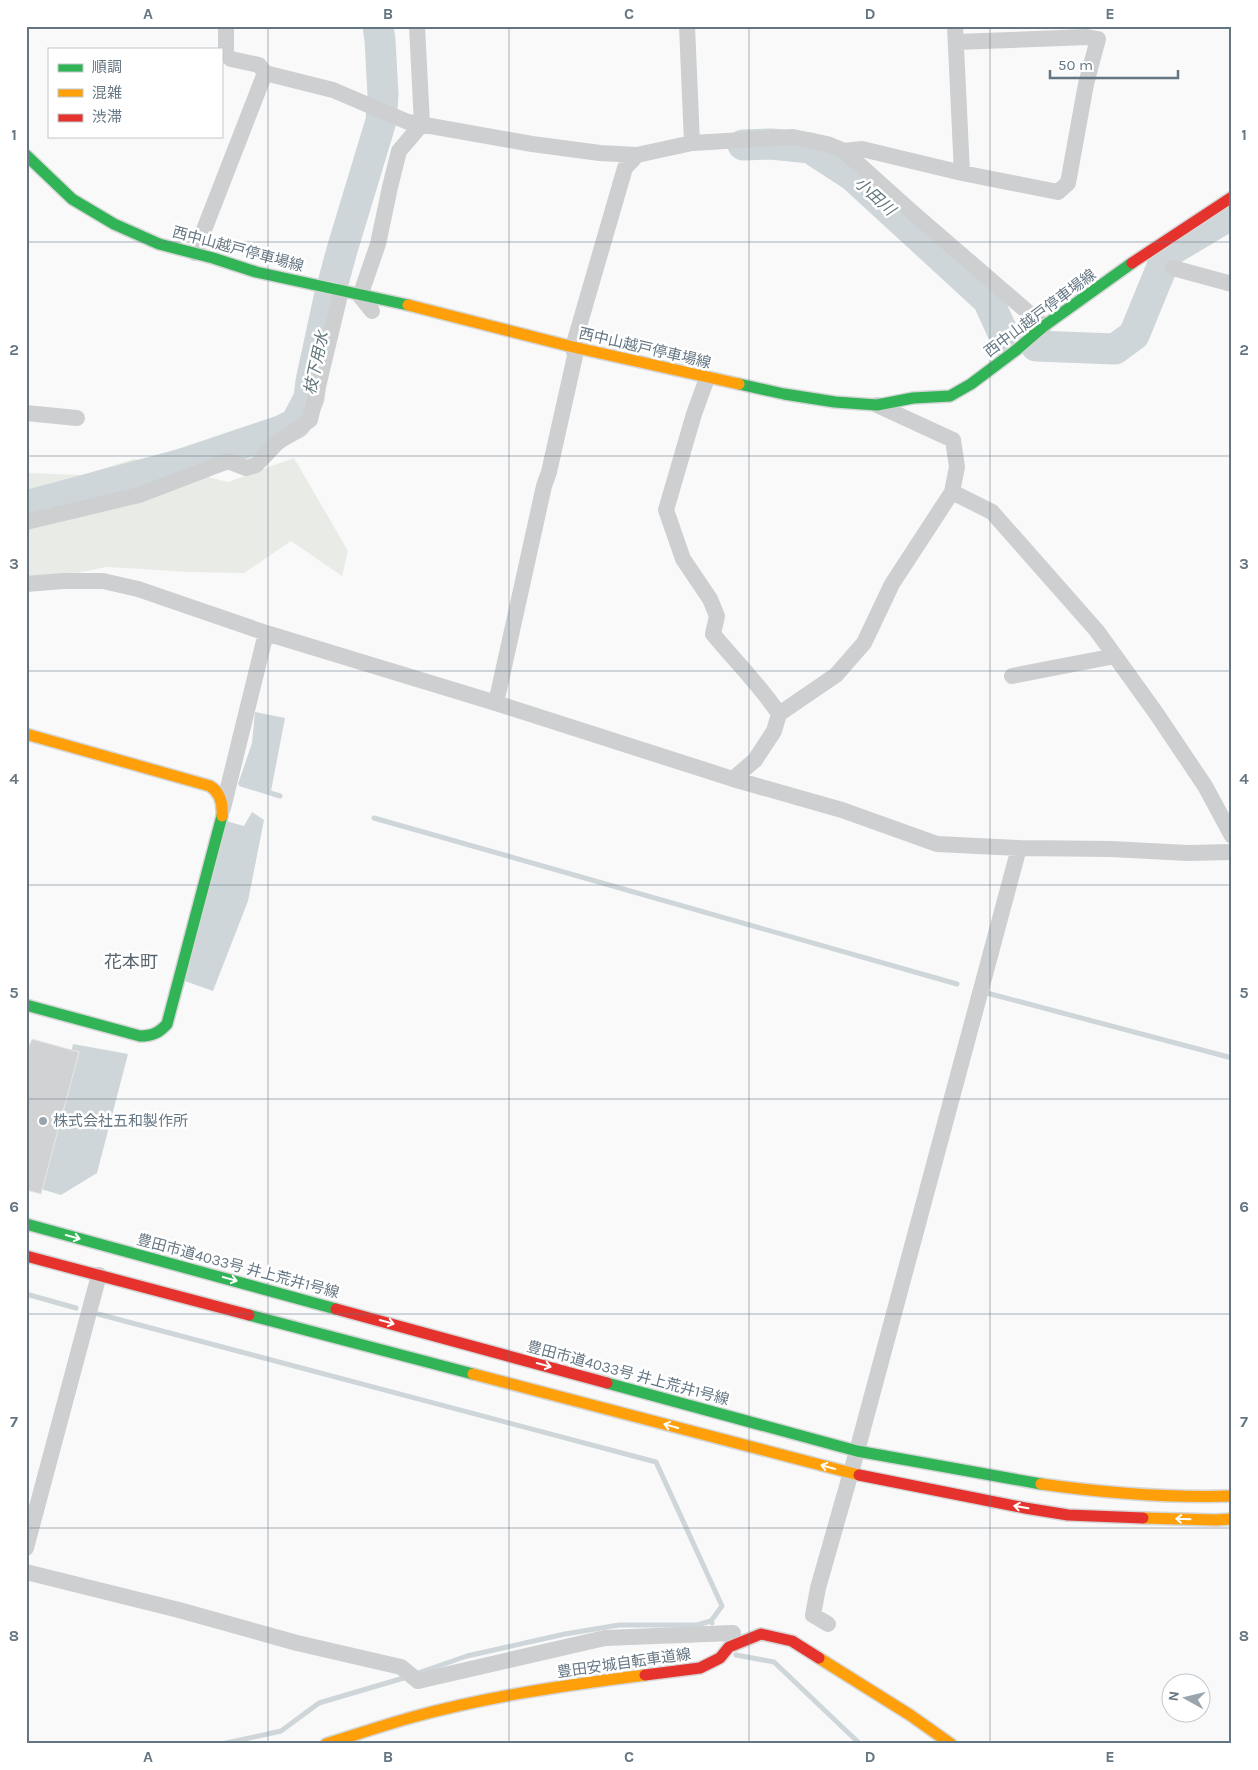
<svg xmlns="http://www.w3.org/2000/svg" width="1258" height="1770" font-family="Karla,'Noto Sans JP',sans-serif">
	<rect width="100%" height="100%" fill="#f9f9f9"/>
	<path fill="#e8ebe6" d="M294,458L348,551L342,576L291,541L244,573L190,572L107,567L26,583V473L82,475L134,459L228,482Z"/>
	<path fill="#ced6d9" d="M255,712L285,718L271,791L238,784L252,743Z
		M252,812L264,820L248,901L213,991L182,980L226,821L244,826Z
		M73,1044L128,1054L97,1173L61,1195L41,1189Z"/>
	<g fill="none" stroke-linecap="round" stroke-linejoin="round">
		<path stroke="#ced6d9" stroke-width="5" d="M241,784L280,796
			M374,818L957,984
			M987,993L1232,1058
			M26,1294L76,1308
			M98,1314L656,1462L722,1606L711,1621
			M736,1655L774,1662L860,1744
			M415,1674L467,1656L565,1634L619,1625H697L711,1621L712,1623
			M222,1744L281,1731L319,1703L407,1677"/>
		<path stroke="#ced6d9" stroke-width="31" d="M743,145L771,144L810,148L853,176L988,300L1008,344
			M1036,346L1115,349L1134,335L1168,252L1232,214
			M26,506L182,464L283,430L296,423L309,398L311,381L329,298L342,250L381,121L383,95L380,40L378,26"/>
	</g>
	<path fill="#d0d2d3" stroke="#e8e8e8" d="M32,1039L79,1052L41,1194L26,1190V1052Z"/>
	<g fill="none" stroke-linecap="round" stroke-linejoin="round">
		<defs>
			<path id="fast" d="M26,155L72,199L114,224L159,244L213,258L256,272L408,305
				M739,384L784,394L835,402L877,405L913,398L950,396L971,384L1015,351L1044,326L1132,263
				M26,1005L140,1036C152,1036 159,1033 167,1024L222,816
				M26,1224L336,1309
				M249,1315L473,1374
				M607,1383L857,1451L1041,1484"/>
			<path id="slow" d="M408,305L573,347L739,384
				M26,734L210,786C221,793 223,804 222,816
				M473,1374L859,1475
				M1041,1484C1105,1493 1168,1498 1232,1496
				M1143,1518L1216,1520L1232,1519
				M819,1658L910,1715L951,1744
				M326,1744C355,1735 384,1725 413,1717C489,1696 567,1685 645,1675"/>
			<path id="jam" d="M1132,263L1232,197
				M26,1256L249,1315
				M336,1309L607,1383
				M859,1475L1025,1508L1068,1515L1143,1518
				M645,1675L700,1668L720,1658L729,1647L761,1634L792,1641L819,1658"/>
		</defs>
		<use href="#fast" stroke="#d5d6d7" stroke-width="14"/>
		<use href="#slow" stroke="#d5d6d7" stroke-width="14"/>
		<use href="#jam" stroke="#d5d6d7" stroke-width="14"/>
		<path stroke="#cecfd0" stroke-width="16" d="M226,26V54L231,59L259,65L265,73L333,90L408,122L532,144L600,153L637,155L692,143L793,137L827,144L844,151L913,213L1044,326
			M687,26L692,143
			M955,26L962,173
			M844,151L862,149L962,173L1058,192L1068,183L1086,84L1098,39L1087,37L956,42
			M195,253L265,73
			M1173,268L1232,284
			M372,311L360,296L378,244L390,187L399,151L422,124L417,26
			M707,378L694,414L666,510L683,559L710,599L717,616L713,634C735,661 760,685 779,714L774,731L755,760L733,779
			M877,405L953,440L957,467L952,492L992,512L1097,631L1156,713L1205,786L1232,836
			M26,413L77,418
			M26,522L139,495L228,461L246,468L256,465L277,443L310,420L341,291
			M26,584L63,581H103L138,589L266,633L496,703L733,779L842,810L937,844L1019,848L1111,849L1188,853L1232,852
			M1012,676L1115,656
			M496,703L544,486L549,472L575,356L573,347L625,168L637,155
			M779,714L836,675L864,643L892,584L952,492
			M223,808L266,633
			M26,1548L99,1275
			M26,1572L179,1610L297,1643L401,1667L418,1681L605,1638L733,1633
			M828,1624L813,1615L818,1588L857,1451L1019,848"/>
		<use href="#fast" stroke="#30b455" stroke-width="11"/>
		<use href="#slow" stroke="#ff9f0a" stroke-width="11"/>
		<use href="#jam" stroke="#e5322d" stroke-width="11"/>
	</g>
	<defs><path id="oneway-shaft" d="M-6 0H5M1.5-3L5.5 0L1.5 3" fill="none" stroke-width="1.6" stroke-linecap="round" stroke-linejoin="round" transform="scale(1.25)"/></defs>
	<g stroke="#fff">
		<use href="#oneway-shaft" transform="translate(73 1237) rotate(15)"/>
		<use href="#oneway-shaft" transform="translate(230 1279) rotate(15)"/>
		<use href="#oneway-shaft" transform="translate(387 1322) rotate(15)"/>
		<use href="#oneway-shaft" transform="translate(544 1365) rotate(15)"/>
		<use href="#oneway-shaft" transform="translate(671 1426) rotate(-165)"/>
		<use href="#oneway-shaft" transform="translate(828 1467) rotate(-165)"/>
		<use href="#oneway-shaft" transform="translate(1021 1507) rotate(-170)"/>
		<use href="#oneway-shaft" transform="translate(1183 1519) rotate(-178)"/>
	</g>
	<path fill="none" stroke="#657683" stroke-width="1" stroke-opacity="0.55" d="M268,26V1744M509,26V1744M749,26V1744M990,26V1744M26,242H1232M26,456H1232M26,671H1232M26,885H1232M26,1099H1232M26,1314H1232M26,1528H1232"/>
	<circle fill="#99a4ac" stroke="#fff" stroke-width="2" cx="43" cy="1121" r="5"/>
	<g text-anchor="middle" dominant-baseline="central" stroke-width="5" stroke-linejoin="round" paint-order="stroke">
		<g font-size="15" fill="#657683" stroke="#fff">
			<text transform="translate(238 249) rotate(15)">西中山越戸停車場線</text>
			<text transform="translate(1040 313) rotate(-37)">西中山越戸停車場線</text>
			<text transform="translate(645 348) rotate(13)">西中山越戸停車場線</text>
			<text transform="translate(238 1266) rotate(15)">豊田市道4033号 井上荒井1号線</text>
			<text transform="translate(628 1373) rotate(15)">豊田市道4033号 井上荒井1号線</text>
			<text transform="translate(624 1663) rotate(-8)">豊田安城自転車道線</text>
		</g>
		<g font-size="15" fill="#657683" stroke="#fff" text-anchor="start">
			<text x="53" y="1121">株式会社五和製作所</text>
		</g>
		<g font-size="16" font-style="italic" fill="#60757c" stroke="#fff">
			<text transform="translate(875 196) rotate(42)">小田川</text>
			<text transform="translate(316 363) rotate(-78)">枝下用水</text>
		</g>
		<g font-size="18" fill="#57646e" stroke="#fff">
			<text x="131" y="962">花本町</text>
		</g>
	</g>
	<rect width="1258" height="1770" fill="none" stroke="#ffffff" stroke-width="55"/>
	<rect x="48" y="48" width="175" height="90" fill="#ffffff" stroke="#c1c8cd"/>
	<rect x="58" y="64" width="25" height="8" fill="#30b455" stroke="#c1c8cd"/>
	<text x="92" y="72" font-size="15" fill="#657683">順調</text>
	<rect x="58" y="89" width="25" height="8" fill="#ff9f0a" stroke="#c1c8cd"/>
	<text x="92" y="98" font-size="15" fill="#657683">混雑</text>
	<rect x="58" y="114" width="25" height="8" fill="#e5322d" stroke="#c1c8cd"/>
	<text x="92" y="122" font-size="15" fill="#657683">渋滞</text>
	<g transform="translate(1186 1698) rotate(278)"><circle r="24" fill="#ffffff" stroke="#c1c8cd"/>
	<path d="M0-4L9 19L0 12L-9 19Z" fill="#99a4ac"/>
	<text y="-8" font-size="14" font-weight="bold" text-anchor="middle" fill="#657683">N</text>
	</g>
	<path d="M1050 70v8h128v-8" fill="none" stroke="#657683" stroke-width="2.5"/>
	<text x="1058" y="70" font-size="15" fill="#657683" stroke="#ffffff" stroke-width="4" paint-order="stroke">50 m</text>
	<rect x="28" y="28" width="1202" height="1714" fill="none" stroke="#657683" stroke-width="2"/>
	<g font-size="16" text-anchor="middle" font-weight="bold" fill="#657683">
		<text x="148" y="19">A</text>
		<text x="388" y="19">B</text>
		<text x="629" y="19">C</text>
		<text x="870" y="19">D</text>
		<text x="1110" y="19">E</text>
		<text x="14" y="140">1</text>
		<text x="1244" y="140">1</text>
		<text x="14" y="355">2</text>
		<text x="1244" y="355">2</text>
		<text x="14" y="569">3</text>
		<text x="1244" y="569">3</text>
		<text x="14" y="784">4</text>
		<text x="1244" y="784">4</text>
		<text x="14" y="998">5</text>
		<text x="1244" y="998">5</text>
		<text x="14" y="1212">6</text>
		<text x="1244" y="1212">6</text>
		<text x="14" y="1427">7</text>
		<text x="1244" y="1427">7</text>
		<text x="14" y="1641">8</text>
		<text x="1244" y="1641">8</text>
		<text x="148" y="1762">A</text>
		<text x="388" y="1762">B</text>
		<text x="629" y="1762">C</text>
		<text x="870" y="1762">D</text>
		<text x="1110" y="1762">E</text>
	</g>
</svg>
